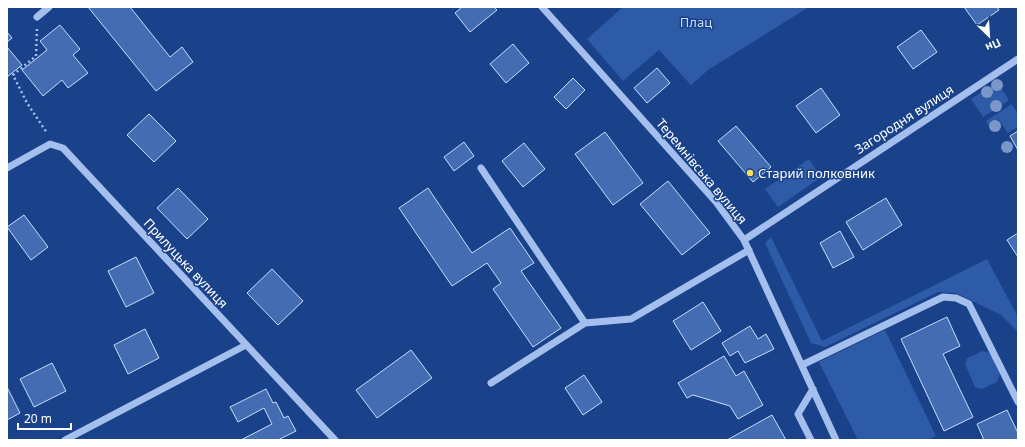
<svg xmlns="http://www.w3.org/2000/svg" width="1025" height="447" font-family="'Noto Sans',sans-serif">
	<rect width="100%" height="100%" fill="#1a428a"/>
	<path fill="#2d5ba8" d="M623,7H809L708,70L691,85L659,50L623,81L587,39Z
		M997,82L1009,100L983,117L971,99Z
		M1012,104L1018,114V127L1008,133L998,119L988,125L986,121Z
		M809,159L821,177L778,207L765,189Z
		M771,237L822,341L987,259L1018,317V332L1001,315L956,293L938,292L825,347L811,343L765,243Z
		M885,330L936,436L927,440H858L819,362Z
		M983,351L990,353L1000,375L997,382L982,389L975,387L965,364L967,358Z"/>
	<path fill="#436cb3" stroke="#c9dcfa" d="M88,7H130L170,57L182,47L193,62L156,91Z
		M462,7H494L497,10L470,32L455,13Z
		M964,7H997L999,10L977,25Z
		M60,25L80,49L73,55L88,73L68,88L62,80L43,96L22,70L47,50L40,41Z
		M921,30L937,52L913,69L897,47Z
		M7,32L12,38L7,42Z
		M513,44L529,63L506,83L490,64Z
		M7,47L22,65L7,77Z
		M657,68L670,83L647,103L634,88Z
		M573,78L585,90L566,109L554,97Z
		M821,88L840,115L816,133L796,106Z
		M149,114L176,141L154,162L127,135Z
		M736,126L771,167L753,182L718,141Z
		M1018,131V150L1010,136Z
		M605,132L643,183L613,205L575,154Z
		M464,142L474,156L454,171L444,157Z
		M524,143L545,169L523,187L502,161Z
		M668,181L710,233L682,255L640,204Z
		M178,188L208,219L187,239L157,208Z
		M428,188L472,253L510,228L534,263L521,271L561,328L533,347L493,289L501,283L487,263L452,286L399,208Z
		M886,198L902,225L863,250L846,222Z
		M24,215L48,247L31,260L7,227Z
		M840,231L854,257L833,268L820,243Z
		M1018,233V257L1007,240Z
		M136,257L154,293L126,307L108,271Z
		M272,269L303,301L278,325L247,293Z
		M703,302L721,331L691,350L673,321Z
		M947,317L960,346L943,354L973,417L944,431L901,339Z
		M750,326L758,339L766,334L774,349L745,363L738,351L730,356L722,343Z
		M145,329L159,358L128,374L114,345Z
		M411,350L432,378L377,418L356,390Z
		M724,356L736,376L744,371L763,405L738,419L730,406L693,395L687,398L678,383Z
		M52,363L66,391L34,407L20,379Z
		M584,375L602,402L583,415L565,388Z
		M7,387L20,413L7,420Z
		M266,389L273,403L276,402L284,418L288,416L296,431L278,440H241L272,424L264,408L238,422L230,407Z
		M1007,410L1018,433V440H984L977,424Z
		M772,415L786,440H727Z"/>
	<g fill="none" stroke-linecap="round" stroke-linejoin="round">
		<path stroke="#a4bfed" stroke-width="2.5" stroke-dasharray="2 3" stroke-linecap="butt" d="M37,29L36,56L13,75L27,103L47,133"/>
		<path stroke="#a4bfed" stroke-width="7" d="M542,7L716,202L744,240L836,440
			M37,17L49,7
			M7,168L50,144L63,148L335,440
			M481,168L585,323
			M744,240L1018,59
			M802,365L943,297L956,298L969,304L1018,402
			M491,383L585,323L631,319L749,250
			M65,440L246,345
			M811,440L798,414L813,389"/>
	</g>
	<g fill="#7a97c8">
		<circle cx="997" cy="85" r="6"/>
		<circle cx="987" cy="92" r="6"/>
		<circle cx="996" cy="106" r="6"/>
		<circle cx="995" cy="126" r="6"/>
		<circle cx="1007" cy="147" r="6"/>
	</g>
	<circle fill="#ffdd60" stroke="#1a428a" stroke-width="1.5" cx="750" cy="173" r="4"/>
	<g text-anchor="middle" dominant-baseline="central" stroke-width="3" stroke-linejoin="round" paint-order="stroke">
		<g font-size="13" fill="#c9dcfa" stroke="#1a428a">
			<text x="696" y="22">Плац</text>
		</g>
		<g font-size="13" fill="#fff" stroke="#1a428a">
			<text transform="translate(904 119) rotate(-33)">Загородня вулиця</text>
			<text transform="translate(702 171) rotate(50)">Теремнівська вулиця</text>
			<text transform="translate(186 263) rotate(47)">Прилуцька вулиця</text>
		</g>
		<g font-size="13" fill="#fff" stroke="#1a428a" text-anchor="start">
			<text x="758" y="173">Старий полковник</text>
		</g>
	</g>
	<rect width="1025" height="447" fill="none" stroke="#ffffff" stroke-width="16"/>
	<g transform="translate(989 36) rotate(155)" stroke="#1a428a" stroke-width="3" paint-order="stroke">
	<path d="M0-3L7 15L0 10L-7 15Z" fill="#ffffff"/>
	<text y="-6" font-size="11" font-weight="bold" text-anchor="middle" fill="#ffffff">Пн</text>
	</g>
	<path d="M18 423v6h53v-6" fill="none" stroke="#ffffff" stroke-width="2"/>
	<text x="24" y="423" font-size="12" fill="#ffffff" stroke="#1a428a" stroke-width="3" paint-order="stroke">20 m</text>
</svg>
